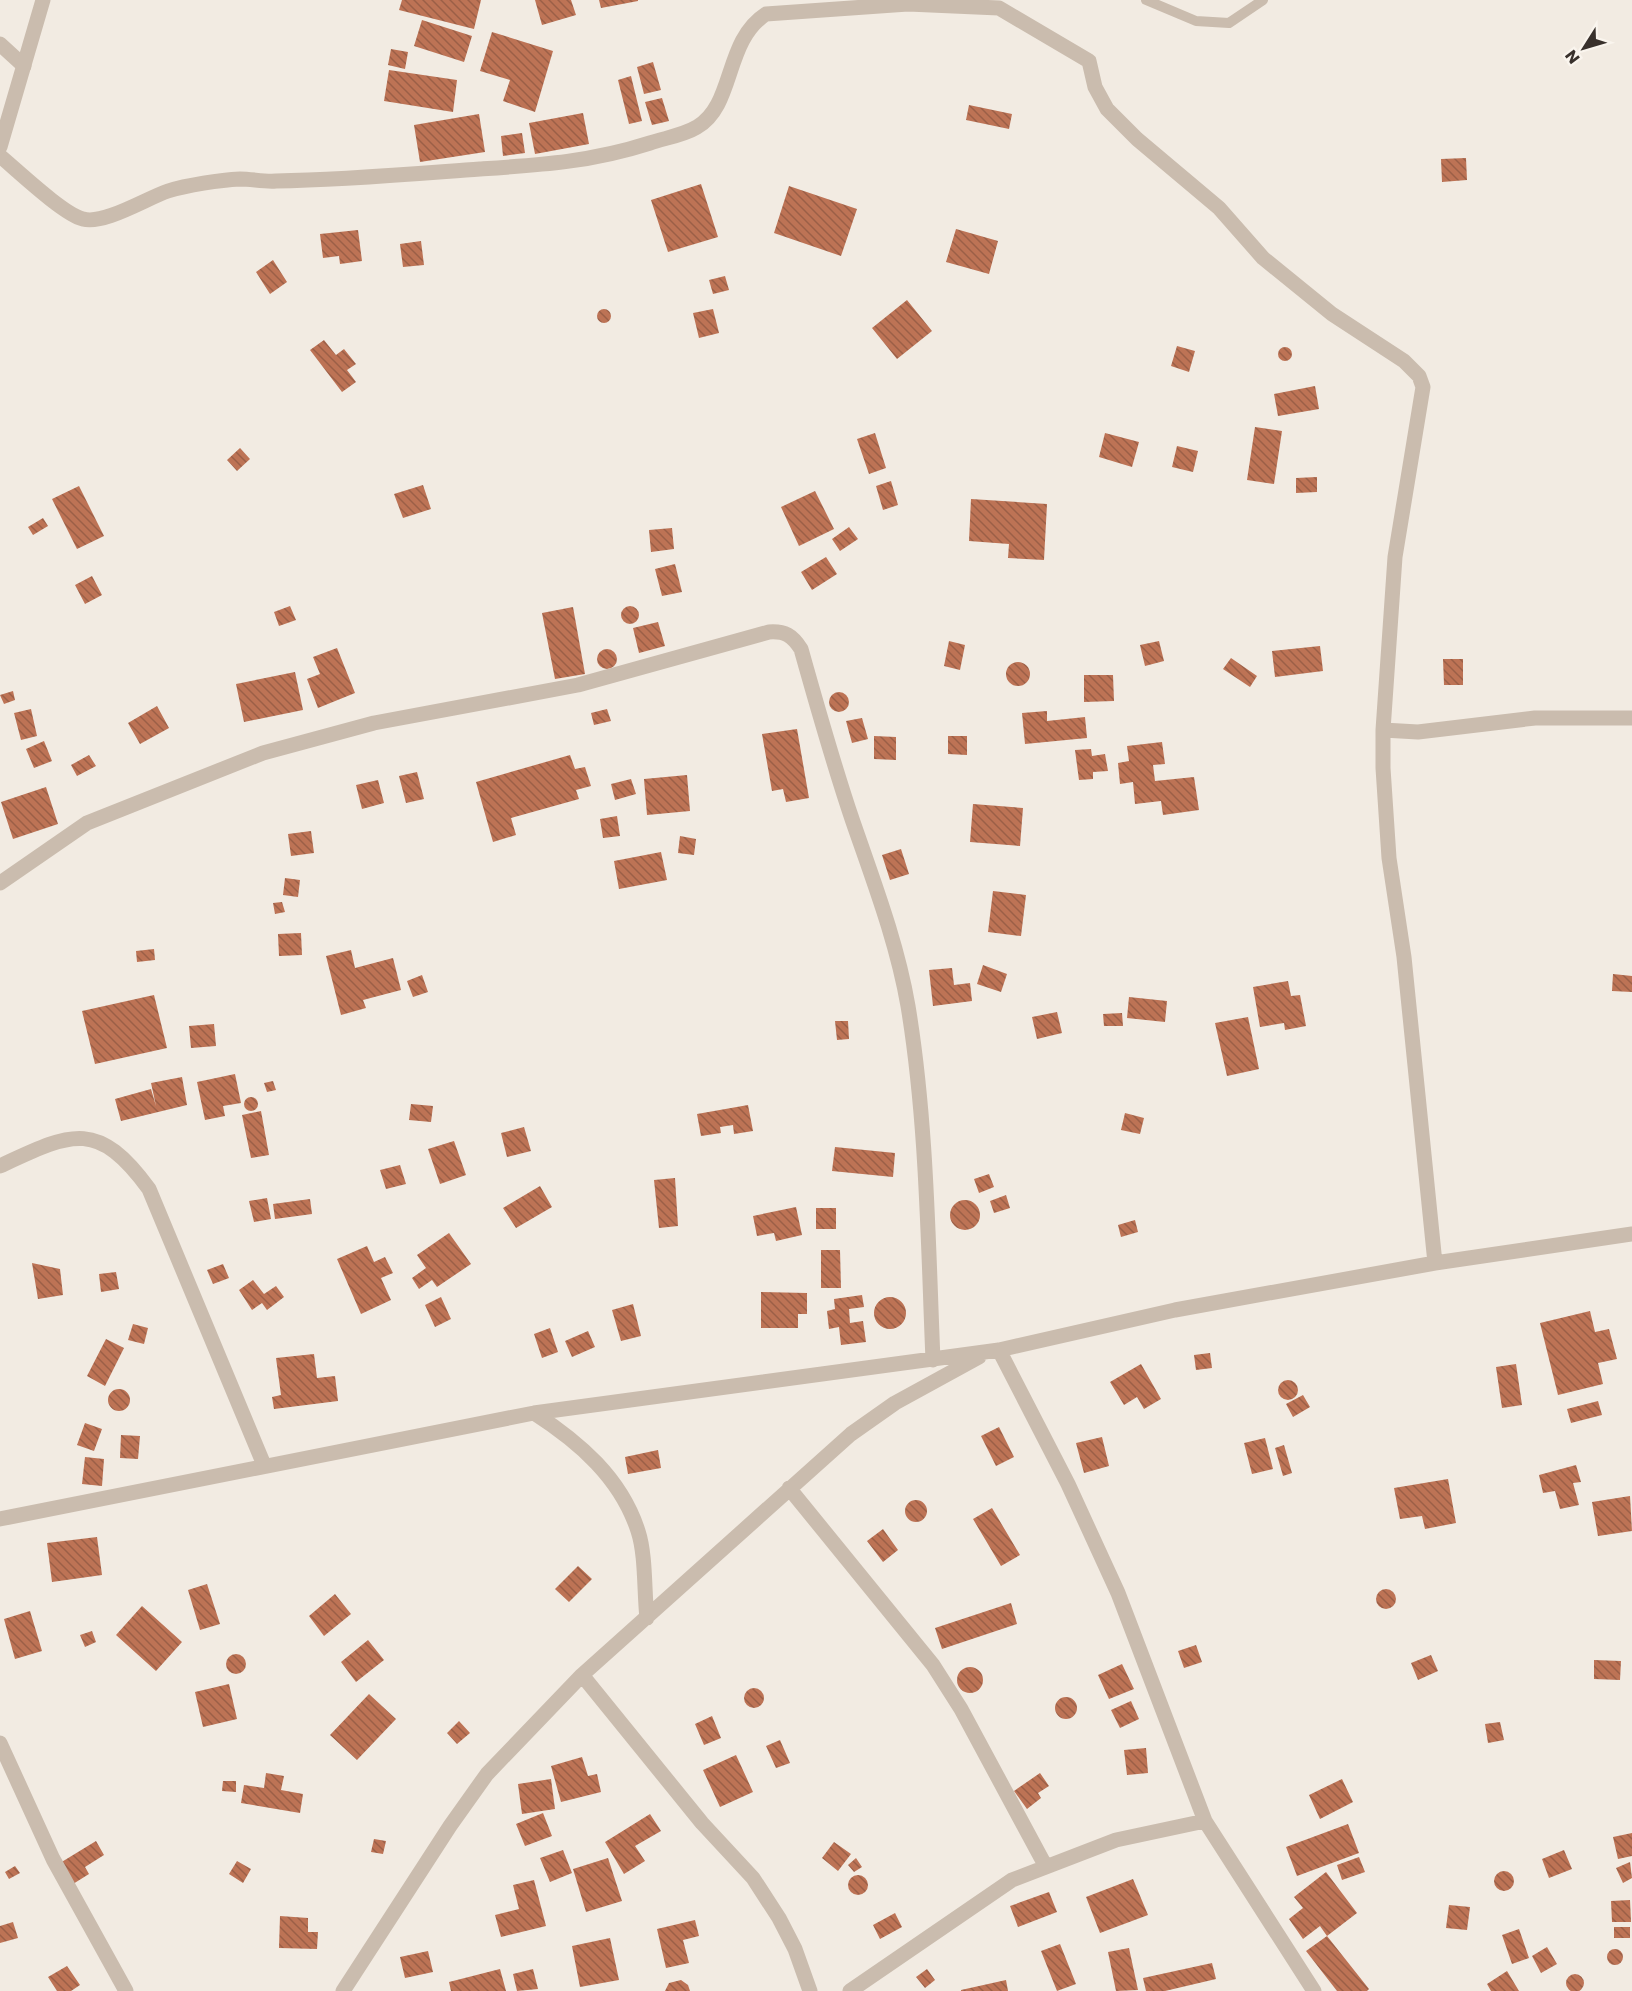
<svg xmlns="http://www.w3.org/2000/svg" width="1632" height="1991" font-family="Poppins,sans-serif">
	<defs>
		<pattern id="building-back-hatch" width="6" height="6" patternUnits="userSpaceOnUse" patternTransform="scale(1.5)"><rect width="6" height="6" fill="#bd7355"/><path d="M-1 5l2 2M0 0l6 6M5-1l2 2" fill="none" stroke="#9b5f47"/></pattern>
	</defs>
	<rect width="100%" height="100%" fill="#f2ebe2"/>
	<path fill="url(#building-back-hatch)" d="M402,0H481L474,29L399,10Z
		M535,0H571L576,15L542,25Z
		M599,0H638V1L601,8Z
		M422,20L472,36L464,62L414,46Z
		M492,32L553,51L535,112L503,101L510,80L480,71Z
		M391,49L408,52L405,69L388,65Z
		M653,62L661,90L644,94L637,67Z
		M389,70L457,80L453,112L384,101Z
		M631,76L642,121L629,124L618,80Z
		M662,98L669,121L652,125L645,102Z
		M969,105L1012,114L1009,129L966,120Z
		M583,113L589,144L535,154L529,123Z
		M479,114L485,152L420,162L414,125Z
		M522,133L525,153L503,156L501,136Z
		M1466,158L1467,180L1442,182L1441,159Z
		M701,184L718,237L668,252L651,200Z
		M789,186L857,209L841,256L774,233Z
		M956,229L998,241L989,274L946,262Z
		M358,230L362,261L340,264L339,256L323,258L320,234Z
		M421,241L424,265L403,267L400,244Z
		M273,260L287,282L270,294L256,272Z
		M725,276L729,290L713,294L709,280Z
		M907,300L932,331L897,359L872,328Z
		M713,309L719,333L699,338L693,313Z
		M597 316a7 7 0 1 1 14 0a7 7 0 1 1-14 0Z
		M324,340L336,355L344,349L356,364L347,370L356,382L342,392L310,350Z
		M1177,346L1195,351L1189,372L1171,366Z
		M1278 354a7 7 0 1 1 14 0a7 7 0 1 1-14 0Z
		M1315,386L1319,409L1278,416L1274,394Z
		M1255,427L1282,431L1274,484L1247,480Z
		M875,433L886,468L869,474L857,439Z
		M1105,433L1139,442L1132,467L1099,457Z
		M1177,446L1198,451L1193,472L1172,467Z
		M240,448L250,459L237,471L227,460Z
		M1317,477V492L1296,493V478Z
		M891,481L898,505L883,510L876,486Z
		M423,485L431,509L403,518L394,494Z
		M79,486L104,536L77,549L52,499Z
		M815,491L834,529L799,546L781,507Z
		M971,499L1047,504L1044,560L1008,558L1009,544L969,541Z
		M43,518L48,526L33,535L28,527Z
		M849,527L858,539L840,551L832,539Z
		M672,528L674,549L651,552L649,530Z
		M826,557L837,574L812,590L801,572Z
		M675,564L682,592L662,596L655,569Z
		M92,576L102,595L85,604L75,585Z
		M621 615a9 9 0 1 1 18 0a9 9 0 1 1-18 0Z
		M290,606L296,620L279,626L274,612Z
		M573,607L585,674L555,679L542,613Z
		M658,622L665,646L639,653L633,628Z
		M949,641L965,645L960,670L944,666Z
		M1159,641L1164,661L1145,666L1140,645Z
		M1320,646L1323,671L1275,677L1272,651Z
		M337,648L355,693L318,708L307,679L320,674L313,657Z
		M597 659a10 10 0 1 1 20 0a10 10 0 1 1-20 0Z
		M1231,658L1257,676L1250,687L1223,669Z
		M1443,659H1463V685H1444Z
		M1006 674a12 12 0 1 1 24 0a12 12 0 1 1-24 0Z
		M295,672L303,710L244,722L236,684Z
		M1084,675H1113L1114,701L1084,702Z
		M13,691L15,700L4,704L0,695Z
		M829 702a10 10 0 1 1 20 0a10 10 0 1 1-20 0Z
		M157,706L169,728L140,744L128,723Z
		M31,709L37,736L21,740L14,713Z
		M607,709L611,721L594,725L591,713Z
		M1047,711V721L1085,717L1087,738L1025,744L1022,713Z
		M862,718L868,739L852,743L846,721Z
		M797,729L809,798L786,802L783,789L772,791L762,734Z
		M874,736L896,737V760L874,759Z
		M948,736H967V755L948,754Z
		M44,741L52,761L34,768L26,749Z
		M1162,742L1165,764L1153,765L1155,781L1194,777L1199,810L1163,815L1161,801L1135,804L1133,782L1120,784L1118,763L1129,761L1127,746Z
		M1091,749L1092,756L1105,754L1108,771L1093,772V779L1079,780L1075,750Z
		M89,755L96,766L77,776L71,765Z
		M570,755L575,769L585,767L591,786L576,790L579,799L511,818L516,835L493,842L476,782Z
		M417,772L424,799L406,803L399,776Z
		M687,775L690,811L647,815L644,779Z
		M631,779L636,794L615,800L611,784Z
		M378,780L384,803L362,809L356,785Z
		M46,787L58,824L13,839L1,802Z
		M973,804L1023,808L1020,846L970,842Z
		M617,816L620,836L603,838L600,819Z
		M311,831L314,853L291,856L288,834Z
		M680,836L696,839L694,855L678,853Z
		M901,849L909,874L890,880L882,855Z
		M661,852L667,880L619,889L614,861Z
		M285,878L300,880L298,897L283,895Z
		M993,891L1026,895L1021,936L988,932Z
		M282,902L285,912L275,914L273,903Z
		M301,933L302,955L279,956L278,934Z
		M154,949L155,960L137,962L136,951Z
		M351,950L355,968L393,958L401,990L363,1000L366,1008L341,1015L326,956Z
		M983,965L1007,974L1001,992L977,984Z
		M952,968L954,985L970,983L972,1001L933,1006L929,970Z
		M1613,974L1632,976V992L1612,991Z
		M422,975L428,992L413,997L407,981Z
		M1288,981L1291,996L1300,995L1306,1026L1285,1030L1284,1023L1260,1027L1253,987Z
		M154,995L167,1048L95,1064L82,1011Z
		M1129,997L1167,1001L1165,1022L1127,1018Z
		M1057,1012L1062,1033L1037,1039L1032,1017Z
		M1122,1013L1123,1026H1104L1103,1014Z
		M1248,1017L1259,1069L1227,1076L1215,1023Z
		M835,1021H848L849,1039L837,1040Z
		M214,1024L216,1046L191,1048L189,1026Z
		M235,1074L241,1103L223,1106L225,1116L205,1120L197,1082Z
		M182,1077L187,1105L121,1121L115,1099L151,1089L156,1106L151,1083Z
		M273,1081L276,1090L267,1092L264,1083Z
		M244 1104a7 7 0 1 1 14 0a7 7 0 1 1-14 0Z
		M411,1104L433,1106L431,1122L409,1120Z
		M748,1105L753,1131L734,1134L733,1125L720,1127L721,1133L701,1136L697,1114Z
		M261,1111L269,1155L251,1158L242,1115Z
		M1125,1113L1144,1118L1140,1134L1121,1130Z
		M524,1127L531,1151L507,1157L501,1133Z
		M454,1141L466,1175L440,1184L428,1149Z
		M835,1147L895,1153L893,1177L832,1171Z
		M400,1165L406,1184L386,1189L380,1170Z
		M989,1174L994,1187L979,1193L974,1179Z
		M675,1178L678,1226L659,1228L654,1180Z
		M540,1186L552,1207L516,1228L503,1208Z
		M1006,1195L1010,1208L994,1213L990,1201Z
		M267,1198L271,1219L254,1222L249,1201Z
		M310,1199L312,1214L275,1219L273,1204Z
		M950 1215a15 15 0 1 1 30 0a15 15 0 1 1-30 0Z
		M796,1207L802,1235L776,1241L774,1233L757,1236L753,1216Z
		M816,1208H836V1229H816Z
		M1135,1220L1138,1232L1121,1237L1118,1225Z
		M449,1233L471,1264L437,1287L432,1280L419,1289L412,1278L426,1268L417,1255Z
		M367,1246L374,1262L385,1257L393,1273L381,1278L391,1300L361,1314L337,1259Z
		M821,1250H840L841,1288H821Z
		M32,1263L60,1269L63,1295L38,1299Z
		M223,1264L229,1278L213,1284L207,1270Z
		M116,1272L119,1289L101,1292L99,1274Z
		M253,1280L264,1294L276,1286L284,1297L267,1310L262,1303L252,1310L239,1290Z
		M761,1292L807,1293V1314H798V1328H761Z
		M862,1295L864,1307L849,1309L850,1323L863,1321L866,1342L841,1345L839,1327L829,1329L827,1311L835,1309L834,1299Z
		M441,1297L451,1319L435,1327L425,1305Z
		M874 1313a16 16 0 1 1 32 0a16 16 0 1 1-32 0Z
		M633,1304L641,1336L621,1341L612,1310Z
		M1590,1311L1595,1332L1609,1329L1617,1359L1598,1363L1603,1384L1558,1395L1540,1323Z
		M133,1324L148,1328L144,1344L128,1340Z
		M550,1328L558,1352L542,1358L534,1334Z
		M588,1331L595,1347L572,1357L565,1341Z
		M106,1339L124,1348L105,1386L87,1376Z
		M1210,1353L1212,1368L1196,1370L1194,1355Z
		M314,1354L317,1378L335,1376L338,1401L274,1409L272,1397L281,1395L276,1358Z
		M1141,1364L1161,1399L1144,1409L1137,1397L1124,1405L1110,1382Z
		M1516,1364L1522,1405L1502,1408L1496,1367Z
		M1278 1390a10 10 0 1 1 20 0a10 10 0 1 1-20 0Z
		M108 1400a11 11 0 1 1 22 0a11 11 0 1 1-22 0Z
		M1303,1395L1310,1407L1293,1417L1286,1404Z
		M1598,1401L1602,1415L1571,1423L1567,1409Z
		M85,1423L102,1429L94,1451L77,1445Z
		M999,1427L1014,1457L996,1466L981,1436Z
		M121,1435L140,1436L138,1459L120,1458Z
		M1102,1437L1109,1466L1084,1473L1076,1443Z
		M1265,1438L1273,1469L1252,1474L1244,1443Z
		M1284,1445L1292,1473L1283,1476L1275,1448Z
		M658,1450L661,1468L628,1474L625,1457Z
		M85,1457L104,1459L102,1486L82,1484Z
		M1576,1465L1581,1482L1573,1483L1579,1505L1560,1509L1555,1491L1543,1493L1539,1475Z
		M1448,1479L1456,1523L1425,1529L1422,1516L1400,1519L1394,1488Z
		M1630,1496L1632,1531L1598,1536L1592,1502Z
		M905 1511a11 11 0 1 1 22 0a11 11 0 1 1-22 0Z
		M992,1508L1020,1555L1001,1566L973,1519Z
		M883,1529L898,1550L883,1562L867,1541Z
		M97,1537L102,1575L52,1582L47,1543Z
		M578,1566L592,1579L569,1602L555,1589Z
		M207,1584L220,1624L200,1630L188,1590Z
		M1376 1599a10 10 0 1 1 20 0a10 10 0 1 1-20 0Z
		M335,1594L351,1614L324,1636L309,1616Z
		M1011,1603L1017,1624L942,1649L935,1628Z
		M142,1606L182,1642L156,1671L116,1635Z
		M30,1611L42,1651L15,1659L4,1619Z
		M92,1631L96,1642L85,1647L80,1635Z
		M368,1640L384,1660L356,1682L341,1662Z
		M1196,1645L1202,1662L1184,1668L1178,1651Z
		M226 1664a10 10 0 1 1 20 0a10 10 0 1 1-20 0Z
		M1431,1655L1438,1671L1418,1680L1411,1663Z
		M1594,1660L1621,1661L1620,1680L1594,1679Z
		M1122,1664L1134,1689L1109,1699L1098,1675Z
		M957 1680a13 13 0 1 1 26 0a13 13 0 1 1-26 0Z
		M229,1684L237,1719L203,1727L195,1692Z
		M744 1698a10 10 0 1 1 20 0a10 10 0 1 1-20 0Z
		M369,1694L396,1719L357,1760L330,1735Z
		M1055 1708a11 11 0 1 1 22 0a11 11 0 1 1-22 0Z
		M1131,1701L1139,1719L1120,1728L1111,1710Z
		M712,1716L721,1738L704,1745L695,1724Z
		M459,1721L470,1733L457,1744L447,1733Z
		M1500,1722L1504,1740L1488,1743L1485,1724Z
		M780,1740L790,1763L776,1768L766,1746Z
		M1146,1748L1148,1773L1127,1775L1124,1750Z
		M736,1755L753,1792L720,1807L703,1770Z
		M582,1757L588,1776L597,1774L601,1792L561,1802L551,1766Z
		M266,1773L284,1776L281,1790L303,1794L300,1813L241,1803L244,1785L264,1788Z
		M1040,1773L1049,1786L1038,1793L1041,1798L1027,1809L1014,1791Z
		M551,1779L555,1809L522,1814L518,1784Z
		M1342,1779L1353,1802L1320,1819L1309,1795Z
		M223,1781H236V1792L222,1791Z
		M543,1813L552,1836L525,1846L516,1824Z
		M650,1814L661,1831L635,1846L645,1861L624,1874L605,1842Z
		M1348,1824L1359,1853L1297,1876L1286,1847Z
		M1632,1833V1856L1618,1859L1613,1837Z
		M374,1839L386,1841L383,1854L371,1852Z
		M96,1841L104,1855L85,1867L89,1874L73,1884L60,1863Z
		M834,1842L851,1854L838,1871L822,1858Z
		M563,1850L572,1873L550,1882L540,1858Z
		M1564,1850L1572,1869L1549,1878L1542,1859Z
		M1359,1857L1365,1872L1342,1880L1337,1865Z
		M608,1858L622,1901L586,1912L573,1869Z
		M856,1858L862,1867L854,1872L848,1865Z
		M237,1861L251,1869L243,1883L229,1874Z
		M1630,1862L1632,1878L1623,1883L1616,1868Z
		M15,1866L20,1873L9,1879L5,1872Z
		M1494 1881a10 10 0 1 1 20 0a10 10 0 1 1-20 0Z
		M1326,1872L1357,1913L1327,1936L1369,1989L1367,1991H1337L1306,1951L1327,1936L1320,1926L1303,1939L1289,1919L1303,1908L1294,1897Z
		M848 1885a10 10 0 1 1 20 0a10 10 0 1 1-20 0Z
		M1133,1879L1148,1915L1100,1933L1086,1897Z
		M534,1880L546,1926L501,1937L495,1915L519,1909L513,1885Z
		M1049,1892L1057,1912L1018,1927L1010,1906Z
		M1630,1900L1631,1922H1612L1611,1901Z
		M1449,1905L1470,1907L1467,1930L1446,1928Z
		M895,1913L902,1927L880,1939L873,1925Z
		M280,1916L308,1918V1932H318L317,1949L279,1948Z
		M695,1920L699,1936L683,1940L689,1963L666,1968L657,1929Z
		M13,1922L18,1938L0,1943V1926Z
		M1614,1927H1630V1938H1614Z
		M1519,1929L1529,1958L1512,1964L1502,1935Z
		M610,1938L619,1980L580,1987L572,1946Z
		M1060,1944L1076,1984L1057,1991L1041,1951Z
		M1547,1947L1557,1964L1541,1973L1532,1956Z
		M1129,1948L1138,1990L1116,1991L1108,1952Z
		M1607 1957a8 8 0 1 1 16 0a8 8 0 1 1-16 0Z
		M428,1951L433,1972L405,1978L400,1957Z
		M1212,1963L1216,1979L1165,1991H1146L1143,1978Z
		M67,1966L80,1985L71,1991H57L48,1977Z
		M500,1969L506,1991H451L449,1982Z
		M533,1969L538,1989L517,1991L513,1974Z
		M927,1969L935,1980L925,1988L916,1977Z
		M1507,1971L1519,1991H1491L1487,1984Z
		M1566 1983a9 9 0 1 1 18 0a9 9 0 1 1-18 0Z
		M681,1980L688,1985L690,1991H665L669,1983Z
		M1006,1980L1008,1991H961V1990Z"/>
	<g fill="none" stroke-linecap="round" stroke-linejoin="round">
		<path stroke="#cabcae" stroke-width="10" d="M1146,0L1196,21L1229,23L1263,0"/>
		<path stroke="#cabcae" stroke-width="15" d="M0,44L24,66
			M0,156C18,171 63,214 83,219C104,225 147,198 168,191C187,185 220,180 240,179C252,179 264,182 276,181C344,180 412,174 480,169C541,165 591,162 650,143C665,138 684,135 697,127C735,105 724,41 766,14L908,4L999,8L1089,61L1095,87L1107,109L1137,139L1219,208L1263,258L1332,314L1404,361L1419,376L1423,387L1395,557L1383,730V768L1389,858L1404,957L1435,1263
			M1383,730L1418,732L1535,718H1632
			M0,883L87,823L263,753L374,723L578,685L769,632C785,631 792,635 801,649C817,706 833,763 852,819C873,880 897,942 908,1006C927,1121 928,1243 933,1360
			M0,1166C71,1133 97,1118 149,1189L264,1465
			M999,1350L1068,1484L1118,1593L1205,1821
			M534,1413C579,1442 621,1478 638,1531C646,1555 644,1592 647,1618
			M789,1488L933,1665L961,1709L1045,1865
			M0,1519L534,1413L999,1350L1175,1310L1435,1263L1632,1234
			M582,1675L702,1823L753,1878L779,1918L795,1949L810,1991
			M0,1743L53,1859L126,1991
			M343,1991L450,1826L487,1774L582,1675L851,1434L895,1403L979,1357
			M850,1991L1012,1880L1116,1840L1205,1821L1314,1991"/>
		<path stroke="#cabcae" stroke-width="15" d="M0,147L43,0"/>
	</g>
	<g transform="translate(1584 48) rotate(233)" stroke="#faf5ee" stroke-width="4.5" paint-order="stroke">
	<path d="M0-4.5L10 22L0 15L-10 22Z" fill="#39312c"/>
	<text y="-9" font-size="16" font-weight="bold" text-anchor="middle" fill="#39312c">N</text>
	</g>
</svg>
